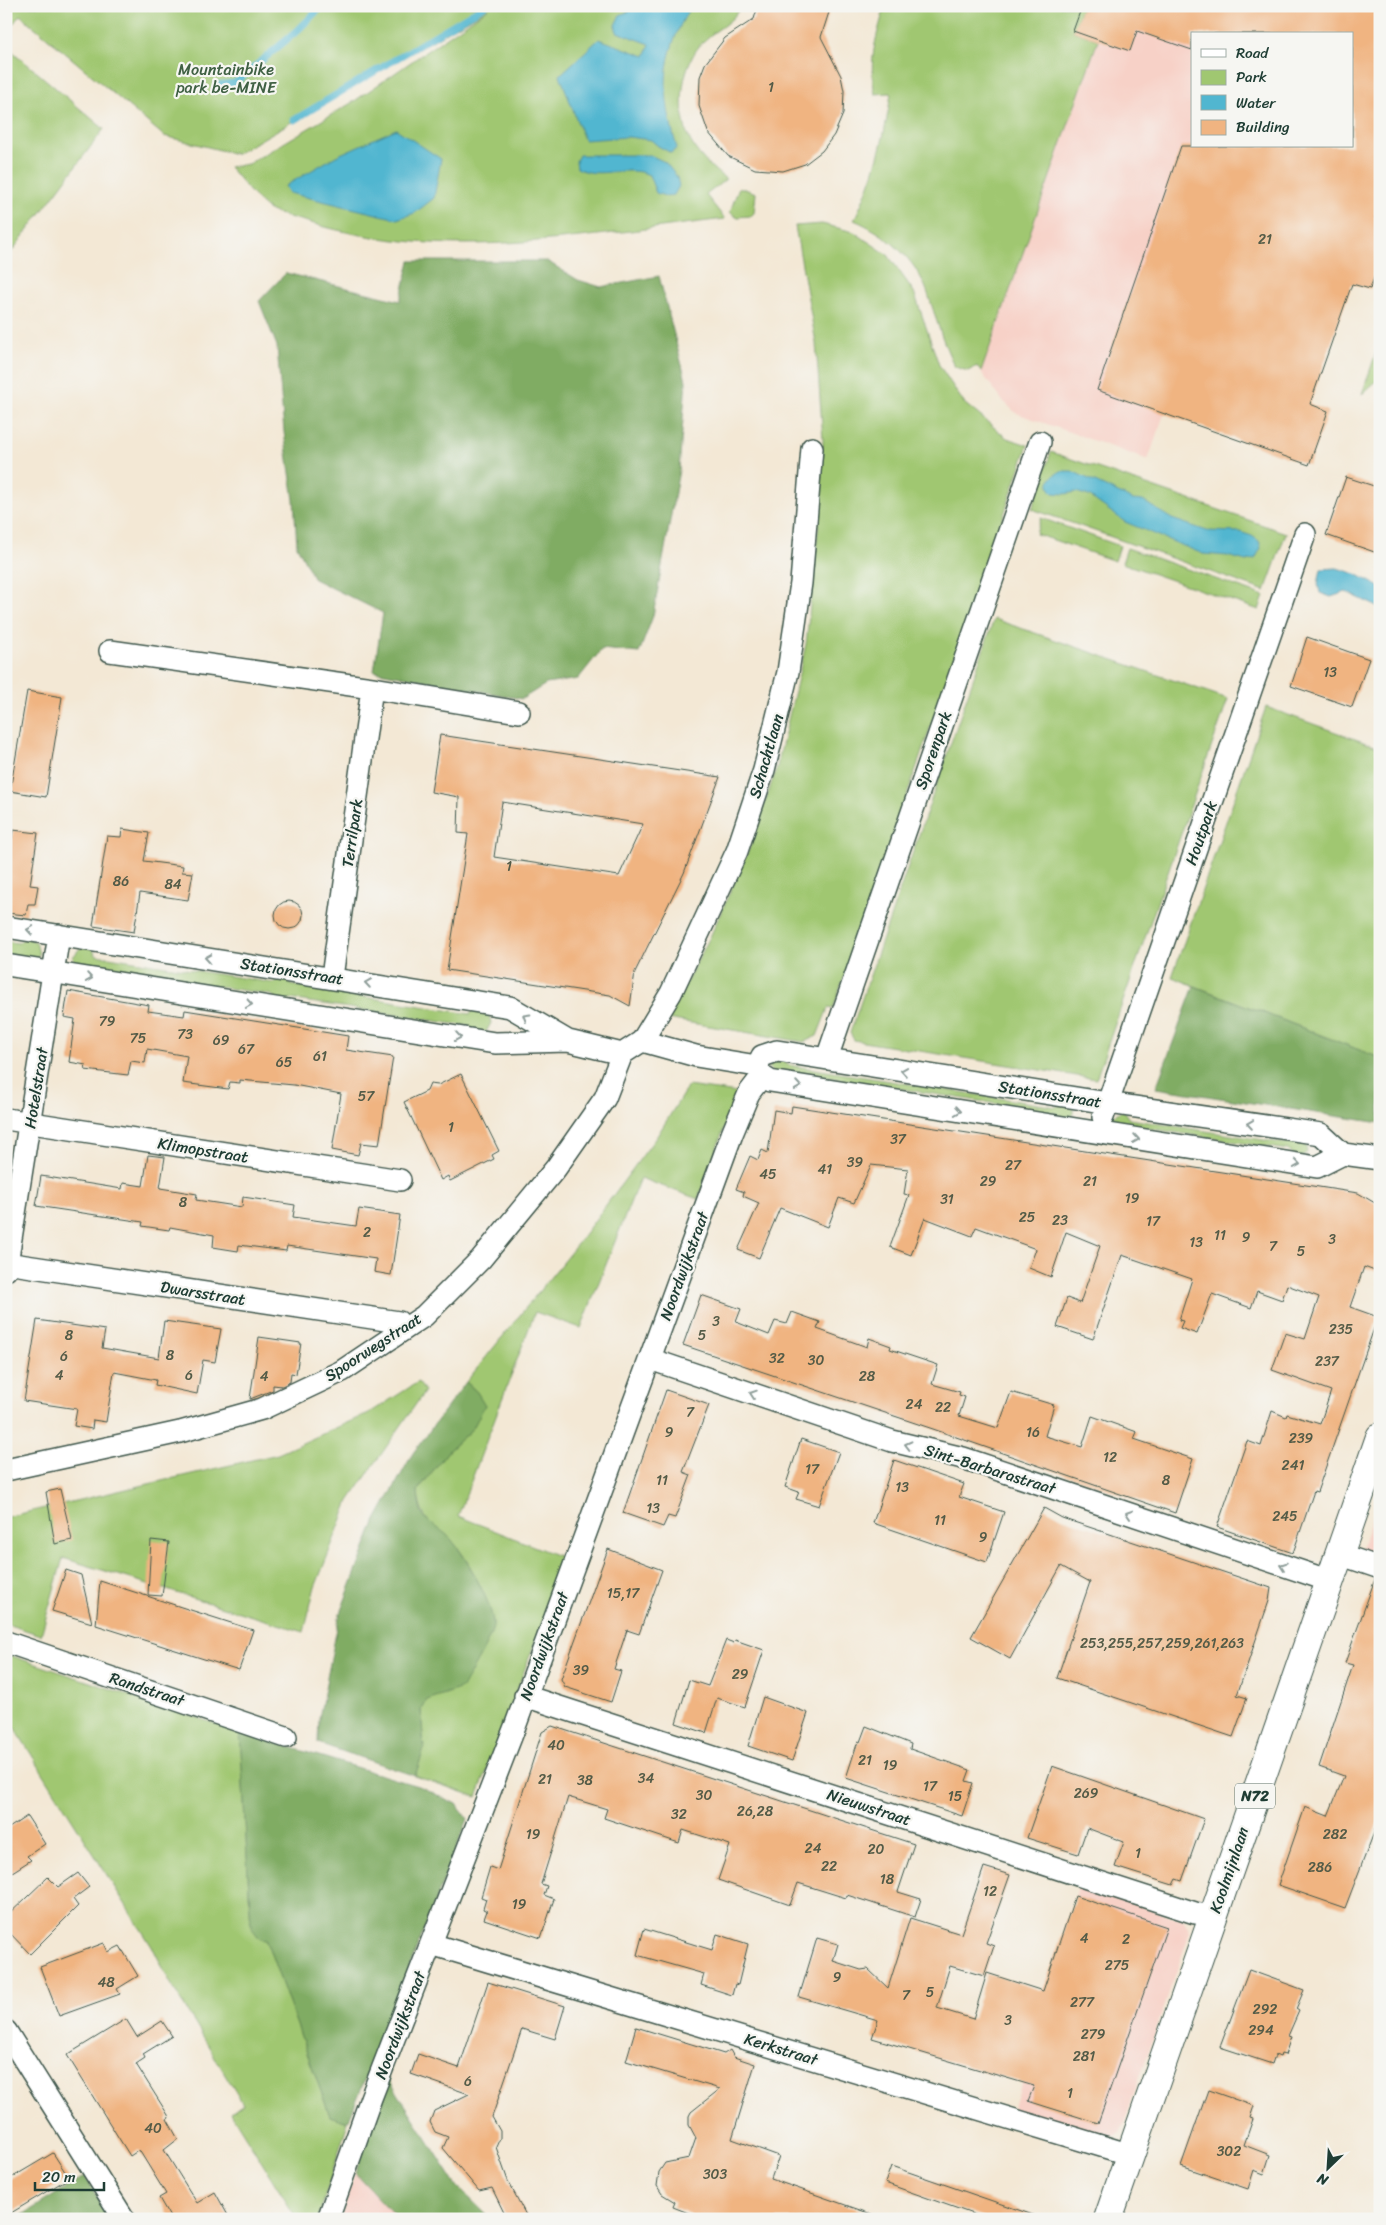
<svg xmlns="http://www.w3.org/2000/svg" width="1386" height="2225" font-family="Sriracha,sans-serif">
	<rect width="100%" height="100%" fill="#f6f6f2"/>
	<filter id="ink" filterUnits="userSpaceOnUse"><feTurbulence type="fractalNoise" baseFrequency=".02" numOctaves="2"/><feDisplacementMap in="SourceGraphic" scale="10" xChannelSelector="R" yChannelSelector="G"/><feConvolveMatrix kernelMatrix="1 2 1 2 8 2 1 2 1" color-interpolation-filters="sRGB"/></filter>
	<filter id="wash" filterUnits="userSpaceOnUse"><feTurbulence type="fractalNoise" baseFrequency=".0096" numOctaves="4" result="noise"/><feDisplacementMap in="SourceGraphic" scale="20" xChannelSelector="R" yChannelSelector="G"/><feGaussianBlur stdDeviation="1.12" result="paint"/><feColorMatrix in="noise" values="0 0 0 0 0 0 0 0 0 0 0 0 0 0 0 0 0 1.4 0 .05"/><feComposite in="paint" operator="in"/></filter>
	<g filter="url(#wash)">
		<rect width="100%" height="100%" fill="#f3e8d5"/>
		<path fill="#f7d1c7" d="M1198,17L1192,34V146H1258L1148,460L1016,413L1002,400L981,372L1098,40L1130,51L1137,31L1187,48Z
			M1380,1496V1561L1366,1553L1362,1547Z
			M1079,1885L1183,1920L1190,1932L1120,2134L1106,2138L1013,2110L1059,1966L1053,1963Z
			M355,2173L398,2219H340Z"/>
		<path fill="#a0c771" stroke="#608252" d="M6,6H740C735,22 717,28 705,40C681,62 677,107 688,136C695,153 712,169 726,179L706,195L725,219C587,235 448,264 311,223C299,219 274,215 265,207C252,196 241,180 229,167L248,164L353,102L489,8L236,154L164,136L20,15L9,29L6,27Z
			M885,6H1082L1073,31L1098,40L981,372L977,366L968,371L955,367C942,342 936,317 927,291C915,258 885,233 854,220C874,180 885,137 891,93L875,94C868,59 876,39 885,6Z
			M6,46L104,129L6,259Z
			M739,187L756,193L754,213L751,216L736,217L730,212Z
			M822,224L854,232L888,255L914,292L939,365L964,403L1007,438L1028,445L833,1009L828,1008L817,1036L804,1042L667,1019L710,937L749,849L777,767L806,644L819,521L823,440L816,343L795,226Z
			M1380,341V378L1362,394Z
			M1051,452L1286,533L1265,591L1032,509Z
			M1041,518L1120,546L1115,561L1036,534Z
			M1127,548L1264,596L1259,610L1122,563Z
			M994,619L1228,699L1096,1079L863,1042L854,1040L850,1033Z
			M1266,707L1380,748V1058L1172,977Z
			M26,937L36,942L39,954L35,960L21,963L16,955L6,954V941L18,943Z
			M91,946L96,955L274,983L282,977H286L291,985L470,1014L477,1007L489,1014L491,1023L486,1032L473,1034L468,1026L290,999L281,1004H278L272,995L94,967L87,974L75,967L73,957L80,948Z
			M782,1057L788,1065L1056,1107L1065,1101L1073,1108V1114L1069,1119L1061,1121L1055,1113L787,1071L779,1077L774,1075L769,1067L771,1061Z
			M688,1086L737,1093L698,1199L640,1178L581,1328L535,1312L458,1516L566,1559L477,1797L415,1776L424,1749L421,1710L427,1699C434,1696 446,1695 452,1691C464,1683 490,1641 492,1626C495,1611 468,1559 457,1547C437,1523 420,1527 418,1490L449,1450L473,1428L477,1392L466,1382L578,1243L657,1136Z
			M1123,1110L1129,1119L1289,1144L1298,1138L1305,1141L1307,1152L1304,1156L1294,1158L1288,1150L1127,1125L1119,1131L1111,1121L1112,1116Z
			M418,1382L425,1391L349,1501L314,1590L304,1632L63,1558L41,1635L6,1624V1517L278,1454L371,1412Z
			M6,1654L240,1732L251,1927L266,1940L330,2116L348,2122L318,2219H297L231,2113L243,2104L170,1982L154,1950L6,1714Z"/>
		<path fill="#80ac63" stroke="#50744c" d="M410,261H547L578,280L601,287L659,276L686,381L679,470L653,616L639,653L602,649L578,679L546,684L522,699L374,671L383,613L314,579L297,546L294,500L284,432L277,346L259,301L286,273L400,301Z
			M1194,986L1380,1058V1123L1156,1088Z
			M466,1382L477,1392L485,1405L473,1428L449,1450L418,1490C419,1521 426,1518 447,1535C462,1549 495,1606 493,1626C491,1640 469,1674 462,1688L427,1700L421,1710L424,1749L415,1776L318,1743L319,1718L340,1613L376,1520L413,1453Z
			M240,1732L421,1787L456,1804L468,1819L348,2122L330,2116L266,1940L260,1939L251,1927Z
			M388,2078L457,2186L491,2219H398L355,2173Z
			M85,2176L110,2219H16Z"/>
		<path fill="#51b6d0" stroke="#387a82" d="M641,6H691C660,57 661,92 677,148L671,153L658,146L651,140L628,137L584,140L560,75L599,39L645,56L650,44L617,32L615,25L620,15Z
			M396,129L441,159L434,198L415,213L397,219L289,193L285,186L336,156Z
			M579,155H650L665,162L677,177L679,186L674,195L665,196L656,193L649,175C627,164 599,180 577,168L576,161Z
			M1061,471H1072L1133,500L1143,501L1172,519L1207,531L1240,532L1252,536L1259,541L1261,548L1255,559L1246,561L1228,556L1203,554L1125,522L1089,496L1076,492L1065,494L1053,493C1044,482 1051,477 1061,471Z
			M1337,568L1356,574L1380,587V608L1346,592L1331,597L1320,593L1318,584L1321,569Z"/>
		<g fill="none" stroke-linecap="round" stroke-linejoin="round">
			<path stroke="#51b6d0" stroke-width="7" d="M217,85L235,83L296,32L322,6
				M294,120L484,6"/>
		</g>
		<g id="blocks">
			<path fill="#f0b481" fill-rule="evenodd" d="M758,6H831L821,37L841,76L844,91L843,114L834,135L822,151L805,164L783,171L755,169L728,156L708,132L699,106L700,77L705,64L725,38L754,19Z
				M1082,6H1380V203L1375,218L1380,220V261L1370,289L1352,284L1310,404L1328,411L1309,465L1097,390L1181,146H1352V34H1192V50L1137,31L1130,51L1073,31Z
				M1346,477L1380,488V554L1326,535Z
				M1307,637L1369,659L1352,707L1291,686Z
				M27,691L62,697L46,797L10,791Z
				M440,735L720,777L684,873L635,972L630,1006L610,995L447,970L468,834L458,833L459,797L431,792ZM502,802L643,824L619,876L494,857Z
				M122,829L149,833L144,861L183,866L182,872L193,873L188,900L140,893L134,932L93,926L107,836L121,837Z
				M13,830L38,833L30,885L38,886L35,904H28L26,915L6,913V856H9Z
				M275 915a14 14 0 1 1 28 0a14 14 0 1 1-28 0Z
				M68,991L149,1005L148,1011L184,1016L185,1010L348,1036L346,1050L393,1057L379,1145L361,1143L358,1155L332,1150L341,1094L294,1085L240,1080V1083L230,1082L228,1089L183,1083L187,1056L147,1049L145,1063L131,1061L128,1075L85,1070L86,1065L69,1062L75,1019L64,1017Z
				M461,1074L499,1151L492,1155L494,1159L450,1181L448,1176L441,1180L404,1102L427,1091L430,1084L438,1085Z
				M792,1106L1358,1193L1380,1206V1273L1364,1267L1350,1307L1378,1317L1317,1492L1314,1491L1293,1553L1217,1527L1247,1441L1261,1446L1272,1411L1286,1417L1287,1414L1320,1424L1331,1391L1272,1370L1285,1333L1305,1339L1319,1297L1287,1285L1282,1300L1257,1291L1251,1308L1212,1294L1197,1334L1180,1328L1183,1321L1179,1320L1192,1279L1122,1255L1093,1339L1057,1327L1067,1298L1080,1303L1100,1246L1066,1232L1051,1277L1029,1268L1036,1249L976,1227L972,1236L925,1218L911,1255L890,1247L909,1195L904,1194L908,1169L871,1165L854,1203L839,1198L828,1227L780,1208L759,1258L738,1250L759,1203L743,1196L744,1192L736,1189L750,1156L758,1160L762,1150L768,1153L774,1110L791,1113Z
				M148,1155L165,1157L160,1188L197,1194L196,1200L242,1207L243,1197L295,1205L293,1217L356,1226L359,1209L400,1215L391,1275L374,1272L376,1259L287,1246L286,1251L239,1245L238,1251L213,1247L214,1235L170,1227L169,1230L142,1226L143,1222L36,1206L41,1176L122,1189L123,1183L143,1186Z
				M701,1295L741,1309L736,1322L769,1335L775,1321L787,1324L792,1312L820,1322L817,1329L867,1347L869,1338L891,1346L890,1349L938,1365L932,1384L960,1392L959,1395L965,1397L959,1416L998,1428L1011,1392L1054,1405L1045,1436L1082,1447L1092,1416L1137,1432L1134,1439L1193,1459L1175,1513L933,1429L683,1345Z
				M37,1320L105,1330L102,1348L159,1358L164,1321L221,1329L215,1362L203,1360L197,1394L155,1385L156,1380L114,1372L106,1422L93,1420L92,1429L74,1426L77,1409L24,1401Z
				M259,1337L301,1343L296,1374L291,1373L290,1382L282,1386L273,1385V1390L250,1399Z
				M666,1390L709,1405L683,1472L691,1475L675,1518L668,1516L663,1527L623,1513Z
				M801,1439L839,1452L819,1506L796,1499L799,1492L785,1487Z
				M894,1460L964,1484L959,1497L1004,1512L987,1562L873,1523Z
				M60,1489L72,1540L55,1544L46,1492Z
				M1044,1508L1062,1518L1271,1588L1269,1601L1237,1695L1247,1698L1233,1737L1057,1678L1090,1582L1061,1566L1010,1659L971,1637Z
				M151,1540L169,1542L162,1596L148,1595Z
				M608,1549L662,1570L639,1634L627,1630L614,1669L621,1671L611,1702L565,1687L561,1679Z
				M66,1570L81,1575L92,1623L52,1611Z
				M1375,1579L1380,1580V1817L1345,1908L1278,1885L1305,1807L1328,1816L1344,1776L1319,1767L1353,1665L1345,1663Z
				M100,1581L253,1630L239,1670L96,1625Z
				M726,1640L734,1643L735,1640L764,1650L745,1707L717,1698L706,1733L676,1723L689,1680L708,1686Z
				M763,1697L808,1713L792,1761L748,1746Z
				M552,1726L914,1844L898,1892L921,1899L915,1917L847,1895L846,1898L798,1883L790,1905L718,1880L730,1845L683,1830L679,1843L604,1818L607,1809L568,1797L541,1884L547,1886L544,1895L554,1899L541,1938L484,1919L487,1911L483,1909L486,1899L481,1897L490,1867L498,1870L542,1732Z
				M866,1726L911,1744L910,1749L970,1770L966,1781L973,1783L962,1816L846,1778L858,1741L860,1742Z
				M1052,1766L1204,1819L1182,1881L1176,1879L1173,1885L1115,1867L1124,1842L1087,1828L1078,1854L1027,1838Z
				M27,1816L45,1844L27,1856L31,1860L6,1876V1830Z
				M984,1867L1010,1875L986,1943L994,1946L984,1976L950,1966L937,2008L973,2019L987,1973L1043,1991L1075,1896L1167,1927L1098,2123L1028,2101L1034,2086L872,2038L878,2020L799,1997L817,1938L838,1944L833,1961L861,1970L868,1969L888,1988L910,1918L961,1934Z
				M78,1873L89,1887L73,1899L78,1906L30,1954L6,1929V1917L48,1877L58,1887Z
				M644,1929L712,1950L717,1934L748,1944L738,1985L735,1984L732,1995L701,1985L704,1974L637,1955Z
				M104,1943L108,1952L120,1946L138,1976L117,1989L120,1994L59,2016L40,1967Z
				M1249,1970L1304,1990L1296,2009L1299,2011L1288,2036L1291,2037L1285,2055L1281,2054L1280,2057L1275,2055L1272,2064L1220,2047Z
				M488,1982L565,2006L555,2039L522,2029L492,2117L500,2131V2138L496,2147L508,2181L528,2219H507L492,2188L479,2191L443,2148L448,2137L435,2132L430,2122L434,2111L469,2094L411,2074L418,2054L459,2068Z
				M126,2019L137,2037L162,2021L172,2036L143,2054L145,2058L136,2064L168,2115L169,2118L167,2119L178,2139L164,2150L197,2203L215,2192L230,2219H171L159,2198L166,2194L139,2150L130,2156L67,2055Z
				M636,2027L724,2054L730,2050L734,2057L755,2064L732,2139L779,2156L771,2179L877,2216L876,2219H689L691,2214L673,2207L675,2202L662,2194L657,2186L659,2172L665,2163L689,2158L696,2138L689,2125V2116L691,2112L720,2089L626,2061Z
				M1208,2090L1254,2106L1250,2118L1253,2119L1244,2145L1270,2155L1264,2174L1254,2170L1248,2189L1181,2166Z
				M53,2153L69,2178L6,2216V2181Z
				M891,2166L1036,2216L1035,2219H987L885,2183Z"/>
		</g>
	</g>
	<g filter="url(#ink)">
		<use href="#blocks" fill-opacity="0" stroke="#3f574c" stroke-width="1"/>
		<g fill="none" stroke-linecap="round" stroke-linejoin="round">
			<defs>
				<path id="street" d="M110,651L372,688L519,712
					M6,927L510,1007L568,1041
					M6,965L495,1043L568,1041L622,1054L642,1041L671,993L737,851L764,770L788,672L801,583L812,448
					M332,977L372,688
					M642,1041L696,1056L757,1066
					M827,1058L1040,442
					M1103,1117L1305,534
					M6,1119L400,1180
					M1343,1154L1317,1167L770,1081L762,1076L757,1066L762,1056L777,1051L1108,1103L1321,1134L1343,1154L1380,1159
					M6,1263L399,1322
					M6,1270L59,935
					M650,1359L892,1441L963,1458L1330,1581
					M6,1470L180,1432L262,1409L342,1371L424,1316L481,1259L556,1168L605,1098L622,1054
					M1339,1554L1380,1568
					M6,1642L286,1737
					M525,1696L1195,1913L1213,1916
					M431,1944L1131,2155
					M6,2031L124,2219
					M328,2219L371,2098L516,1724L732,1134L749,1093L762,1076"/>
				<path id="primary" d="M1108,2219L1380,1437"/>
			</defs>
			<use href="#street" stroke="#3f574c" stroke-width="24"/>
			<use href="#primary" stroke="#3f574c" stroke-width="30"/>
			<use href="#street" stroke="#fff" stroke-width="21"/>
			<use href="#primary" stroke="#fff" stroke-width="28"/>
		</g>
		<defs><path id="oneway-chevron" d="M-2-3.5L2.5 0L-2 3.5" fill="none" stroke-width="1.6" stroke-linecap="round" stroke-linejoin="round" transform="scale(1.25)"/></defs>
		<g stroke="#8f9e9a">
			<use href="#oneway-chevron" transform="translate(30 930) rotate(-171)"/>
			<use href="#oneway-chevron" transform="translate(208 958) rotate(-171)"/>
			<use href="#oneway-chevron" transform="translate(89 978) rotate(9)"/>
			<use href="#oneway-chevron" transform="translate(368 983) rotate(-171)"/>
			<use href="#oneway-chevron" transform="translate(249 1004) rotate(9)"/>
			<use href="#oneway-chevron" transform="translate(526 1017) rotate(-149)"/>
			<use href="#oneway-chevron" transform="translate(458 1037) rotate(9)"/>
			<use href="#oneway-chevron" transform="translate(904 1071) rotate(-171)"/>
			<use href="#oneway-chevron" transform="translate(798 1086) rotate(9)"/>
			<use href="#oneway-chevron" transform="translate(958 1111) rotate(9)"/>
			<use href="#oneway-chevron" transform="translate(1250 1124) rotate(-172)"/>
			<use href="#oneway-chevron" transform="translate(1136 1139) rotate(9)"/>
			<use href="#oneway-chevron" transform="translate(1297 1164) rotate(9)"/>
			<use href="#oneway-chevron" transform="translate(753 1394) rotate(-161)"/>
			<use href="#oneway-chevron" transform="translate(908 1445) rotate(-166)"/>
			<use href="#oneway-chevron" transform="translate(1129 1514) rotate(-162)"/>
			<use href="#oneway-chevron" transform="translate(1283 1566) rotate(-161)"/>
		</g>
	</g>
	<g text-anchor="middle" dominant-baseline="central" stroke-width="4.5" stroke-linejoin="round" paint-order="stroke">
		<g font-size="14" fill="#535b47">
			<text x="771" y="87">1</text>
			<text x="1265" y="239">21</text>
			<text x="1330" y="672">13</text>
			<text x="509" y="866">1</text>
			<text x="121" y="881">86</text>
			<text x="173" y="884">84</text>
			<text x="107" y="1021">79</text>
			<text x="185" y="1034">73</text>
			<text x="138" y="1038">75</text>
			<text x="221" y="1040">69</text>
			<text x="246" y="1049">67</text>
			<text x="320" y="1056">61</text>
			<text x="284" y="1062">65</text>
			<text x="366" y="1096">57</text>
			<text x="451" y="1127">1</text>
			<text x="898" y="1139">37</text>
			<text x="855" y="1162">39</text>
			<text x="1013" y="1165">27</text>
			<text x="825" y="1169">41</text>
			<text x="768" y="1174">45</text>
			<text x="988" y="1181">29</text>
			<text x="1090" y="1181">21</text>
			<text x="1132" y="1198">19</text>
			<text x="947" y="1199">31</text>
			<text x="183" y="1202">8</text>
			<text x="1027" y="1217">25</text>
			<text x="1060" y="1220">23</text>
			<text x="1153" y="1221">17</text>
			<text x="367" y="1232">2</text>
			<text x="1220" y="1235">11</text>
			<text x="1246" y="1237">9</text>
			<text x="1332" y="1239">3</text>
			<text x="1196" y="1242">13</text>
			<text x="1273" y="1246">7</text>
			<text x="1301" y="1251">5</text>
			<text x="716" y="1321">3</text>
			<text x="1341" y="1329">235</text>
			<text x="69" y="1335">8</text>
			<text x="702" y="1335">5</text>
			<text x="170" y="1355">8</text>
			<text x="64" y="1356">6</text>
			<text x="777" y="1358">32</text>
			<text x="816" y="1360">30</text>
			<text x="1327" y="1361">237</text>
			<text x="59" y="1375">4</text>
			<text x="189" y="1375">6</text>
			<text x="264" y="1376">4</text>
			<text x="867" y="1376">28</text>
			<text x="914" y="1404">24</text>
			<text x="943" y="1407">22</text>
			<text x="690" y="1412">7</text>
			<text x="669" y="1432">9</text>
			<text x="1033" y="1432">16</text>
			<text x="1301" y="1438">239</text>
			<text x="1110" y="1457">12</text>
			<text x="1293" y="1465">241</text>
			<text x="812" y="1469">17</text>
			<text x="662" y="1480">11</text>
			<text x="1166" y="1480">8</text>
			<text x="902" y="1487">13</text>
			<text x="653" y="1508">13</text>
			<text x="1285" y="1516">245</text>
			<text x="940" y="1520">11</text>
			<text x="983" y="1537">9</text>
			<text x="623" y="1593">15,17</text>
			<text x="1162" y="1643">253,255,257,259,261,263</text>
			<text x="581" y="1670">39</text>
			<text x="740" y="1674">29</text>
			<text x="556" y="1745">40</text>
			<text x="865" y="1760">21</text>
			<text x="890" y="1765">19</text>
			<text x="646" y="1778">34</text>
			<text x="545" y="1779">21</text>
			<text x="585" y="1780">38</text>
			<text x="930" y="1786">17</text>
			<text x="1086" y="1793">269</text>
			<text x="704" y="1795">30</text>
			<text x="955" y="1796">15</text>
			<text x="755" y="1811">26,28</text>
			<text x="679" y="1814">32</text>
			<text x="533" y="1834">19</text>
			<text x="1335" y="1834">282</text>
			<text x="813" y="1848">24</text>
			<text x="876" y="1849">20</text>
			<text x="1138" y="1853">1</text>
			<text x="829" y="1866">22</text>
			<text x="1320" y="1867">286</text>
			<text x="887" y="1879">18</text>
			<text x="990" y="1891">12</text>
			<text x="519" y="1904">19</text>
			<text x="1084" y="1938">4</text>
			<text x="1126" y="1939">2</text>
			<text x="1117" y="1965">275</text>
			<text x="837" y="1977">9</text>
			<text x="106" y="1982">48</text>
			<text x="930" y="1992">5</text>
			<text x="906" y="1995">7</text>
			<text x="1082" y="2002">277</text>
			<text x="1265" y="2009">292</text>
			<text x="1008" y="2020">3</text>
			<text x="1261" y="2030">294</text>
			<text x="1093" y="2034">279</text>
			<text x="1084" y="2056">281</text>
			<text x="468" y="2081">6</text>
			<text x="1070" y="2093">1</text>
			<text x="153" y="2128">40</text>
			<text x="1229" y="2151">302</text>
			<text x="715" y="2174">303</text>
		</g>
		<rect fill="#f6f6f2" stroke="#60746d" stroke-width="1" x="1235" y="1783.5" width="40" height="25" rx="4"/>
		<g font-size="15" font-weight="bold" fill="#1f3d34">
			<text x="1255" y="1796">N72</text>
		</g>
		<g font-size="16" fill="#3f6043" stroke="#f6f6f2">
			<text x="226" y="69">Mountainbike<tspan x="226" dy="18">park be-MINE</tspan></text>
		</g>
		<g font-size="16" fill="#1f3d34" stroke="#f6f6f2">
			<text transform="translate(933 750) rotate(-71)">Sporenpark</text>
			<text transform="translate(766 756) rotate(-74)">Schachtlaan</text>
			<text transform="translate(352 833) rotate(-82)">Terrilpark</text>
			<text transform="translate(1201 833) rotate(-71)">Houtpark</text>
			<text transform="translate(292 971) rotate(9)">Stationsstraat</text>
			<text transform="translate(36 1088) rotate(-81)">Hotelstraat</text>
			<text transform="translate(1050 1094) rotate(9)">Stationsstraat</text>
			<text transform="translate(203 1150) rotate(9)">Klimopstraat</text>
			<text transform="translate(684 1266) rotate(-70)">Noordwijkstraat</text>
			<text transform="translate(203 1293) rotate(9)">Dwarsstraat</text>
			<text transform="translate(373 1347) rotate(-33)">Spoorwegstraat</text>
			<text transform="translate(990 1469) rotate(17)">Sint-Barbarastraat</text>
			<text transform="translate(544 1646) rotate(-70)">Noordwijkstraat</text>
			<text transform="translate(147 1689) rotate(18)">Randstraat</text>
			<text transform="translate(869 1807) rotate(18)">Nieuwstraat</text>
			<text transform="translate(1229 1870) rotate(-71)">Koolmijnlaan</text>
			<text transform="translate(400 2025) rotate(-69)">Noordwijkstraat</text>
			<text transform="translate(781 2049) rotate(17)">Kerkstraat</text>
		</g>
	</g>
	<rect width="1386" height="2225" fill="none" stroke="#f6f6f2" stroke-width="25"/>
	<rect x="1191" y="32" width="162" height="115" fill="#f6f6f2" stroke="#a0aca6"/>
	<rect x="1201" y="49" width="25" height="8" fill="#ffffff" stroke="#a0aca6"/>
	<text x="1236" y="58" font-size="15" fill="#1f3d34">Road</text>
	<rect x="1201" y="70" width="25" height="15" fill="#a0c771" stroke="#a0aca6"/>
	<text x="1236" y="82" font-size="15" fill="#1f3d34">Park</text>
	<rect x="1201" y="95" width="25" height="15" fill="#51b6d0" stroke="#a0aca6"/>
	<text x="1236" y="108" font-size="15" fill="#1f3d34">Water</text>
	<rect x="1201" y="120" width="25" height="15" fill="#f0b481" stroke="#a0aca6"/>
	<text x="1236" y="132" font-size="15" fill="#1f3d34">Building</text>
	<g transform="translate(1328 2168) rotate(205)" stroke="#f6f6f2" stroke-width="4" paint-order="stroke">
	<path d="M0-4L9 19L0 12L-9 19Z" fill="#1f3d34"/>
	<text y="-8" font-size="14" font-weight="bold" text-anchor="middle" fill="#1f3d34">N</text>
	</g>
	<path d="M35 2182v8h69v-8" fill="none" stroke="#1f3d34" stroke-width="2.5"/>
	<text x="42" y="2182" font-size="15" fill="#1f3d34" stroke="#f6f6f2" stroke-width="4" paint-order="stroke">20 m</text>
</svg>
